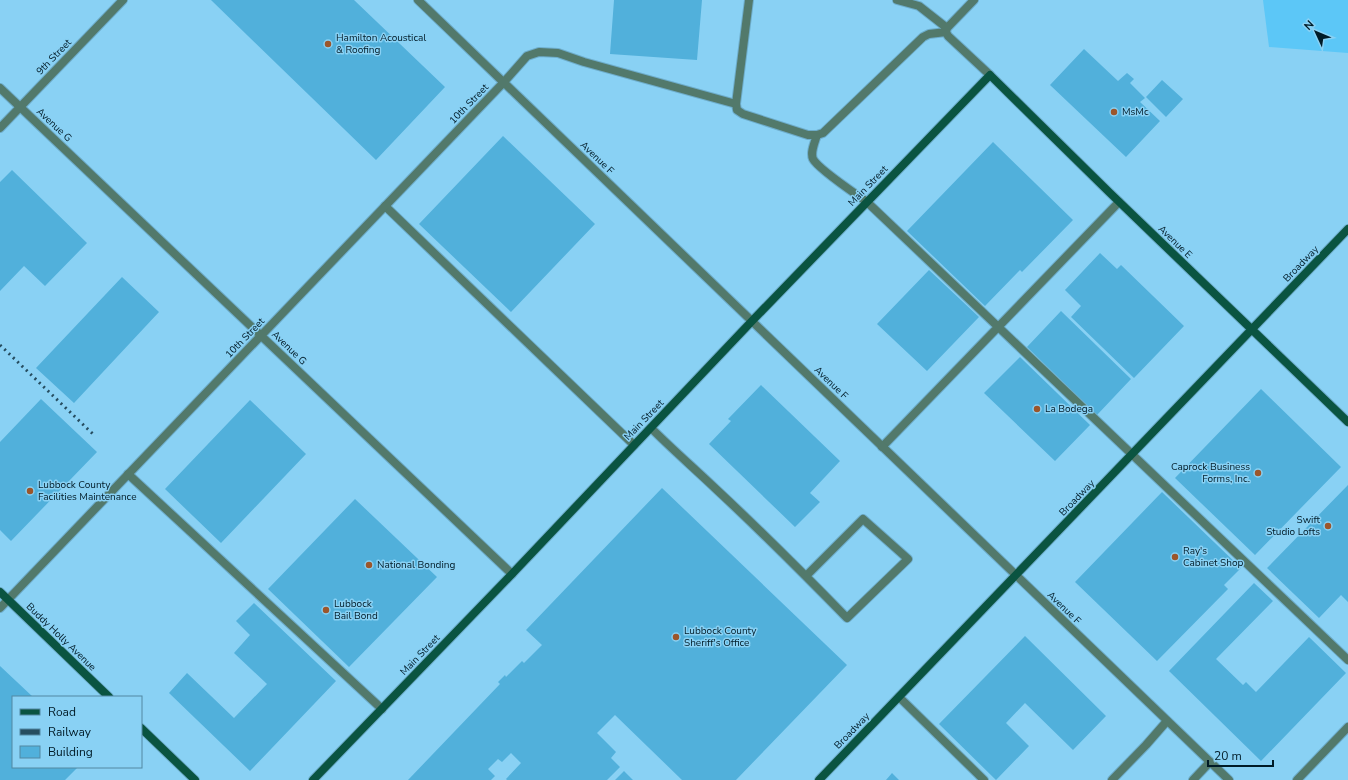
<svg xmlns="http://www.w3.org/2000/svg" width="1348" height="780" font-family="'Nunito Sans',sans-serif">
	<rect width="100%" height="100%" fill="#89d1f4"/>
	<path fill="#5cc7f7" d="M1263,0H1348V53L1269,47Z"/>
	<path fill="#51b0db" d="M211,0H354L445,87L376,160Z
		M614,0H702L697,60L610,54Z
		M1084,49L1118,81L1127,73L1134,79L1130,83L1145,98L1140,102L1160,121L1126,157L1050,85Z
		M1162,80L1183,99L1166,117L1146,97Z
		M503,136L595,224L511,312L419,224Z
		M993,142L1073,220L1022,272L1020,270L985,306L907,231Z
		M12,170L87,243L45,286L24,266L0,291V182Z
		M1100,253L1117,269L1121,265L1184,326L1134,378L1071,317L1081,306L1065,290Z
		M929,270L979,317L927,371L877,324Z
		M122,277L159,312L74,403L36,368Z
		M1061,311L1131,379L1097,415L1027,347Z
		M1020,357L1090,425L1055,461L984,393Z
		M761,385L840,461L810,493L820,502L795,527L709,444L731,421L728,419Z
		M1261,389L1341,467L1255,555L1175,478Z
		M41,399L97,452L11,541L0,530V442Z
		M250,400L306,454L221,543L165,489Z
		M1348,485V602L1341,595L1319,618L1267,568Z
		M662,488L847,665L736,780H682L615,715L597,733L616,752L611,758L620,767L607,780H507L506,779L521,763L511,753L502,762L498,759L488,769L495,776L491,780H408L500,684L498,682L505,675L506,677L522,661L524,663L542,645L526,630Z
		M1162,492L1241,568L1224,585L1228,589L1157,661L1075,582Z
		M355,499L437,577L349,667L268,589Z
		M1254,583L1273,601L1216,659L1243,685L1246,682L1256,692L1309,637L1346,673L1261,761L1169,671Z
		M254,603L336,681L250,771L169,693L187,673L234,718L267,684L234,653L250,635L236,621Z
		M1025,636L1106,716L1073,750L1025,703L1006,723L1029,746L996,780L939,724Z
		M0,666L33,697H13V767H78L65,780H0Z
		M624,771L633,780H615Z
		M892,773L899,780H886Z"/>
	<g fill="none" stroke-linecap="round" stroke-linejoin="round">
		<defs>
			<path id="lane" d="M749,0L736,104L737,110L743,114L808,135H817L823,133L923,37L929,34L946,32
				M897,0L919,6L947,28
				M974,0L947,28L946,32L948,36L990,75
				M504,82L527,56L539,52L558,53L584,62L736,104
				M817,135C815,142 810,152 813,159C818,169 856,194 867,202L1348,660
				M385,206L634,445
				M651,428C672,449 695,469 717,490C762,532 805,575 847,618L908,559L863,519L806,576
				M882,447L1119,202
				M128,474L382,709
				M899,697L984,780
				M1112,780L1146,745L1167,721
				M1193,780L1210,762"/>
			<path id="street" d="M418,0L1229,780
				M0,88L512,574
				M0,128L123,0
				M0,608L504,82
				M1297,780L1348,727"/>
			<path id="secondary" d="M0,592L109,697
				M141,728L195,780
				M313,780L512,574L752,321L990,75L1110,193L1348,422
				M819,780L1348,229"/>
		</defs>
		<use href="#lane" stroke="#6eadcb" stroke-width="10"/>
		<use href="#street" stroke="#6eadcb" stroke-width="10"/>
		<use href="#secondary" stroke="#6eadcb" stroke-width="10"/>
		<use href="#lane" stroke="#52796b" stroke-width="8"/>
		<use href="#street" stroke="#52796b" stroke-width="8"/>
		<use href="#secondary" stroke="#0a5441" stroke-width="8"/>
		<path stroke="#264d60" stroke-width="3" stroke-dasharray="2 4" stroke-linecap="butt" d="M0,345L94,435"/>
	</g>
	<g fill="#9b562b" stroke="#89d1f4" stroke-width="1.5">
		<circle cx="328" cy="44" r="4"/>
		<circle cx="1114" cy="112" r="4"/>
		<circle cx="1037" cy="409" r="4"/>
		<circle cx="1258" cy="473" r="4"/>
		<circle cx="30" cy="491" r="4"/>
		<circle cx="1328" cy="526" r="4"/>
		<circle cx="1175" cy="557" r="4"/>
		<circle cx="369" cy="565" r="4"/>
		<circle cx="326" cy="610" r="4"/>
		<circle cx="676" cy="637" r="4"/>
	</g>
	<g text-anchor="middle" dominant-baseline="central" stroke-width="3" stroke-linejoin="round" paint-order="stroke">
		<g font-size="10" fill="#001b27" stroke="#89d1f4" text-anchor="start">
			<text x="336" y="38">Hamilton Acoustical<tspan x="336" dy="12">&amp; Roofing</tspan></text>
			<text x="1122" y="112">MsMc</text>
			<text x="1045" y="409">La Bodega</text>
			<text x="1250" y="467" text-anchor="end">Caprock Business<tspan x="1250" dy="12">Forms, Inc.</tspan></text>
			<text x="38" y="485">Lubbock County<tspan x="38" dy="12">Facilities Maintenance</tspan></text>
			<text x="1320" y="520" text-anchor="end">Swift<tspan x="1320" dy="12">Studio Lofts</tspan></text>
			<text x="1183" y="551">Ray's<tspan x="1183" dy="12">Cabinet Shop</tspan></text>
			<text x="377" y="565">National Bonding</text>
			<text x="334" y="604">Lubbock<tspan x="334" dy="12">Bail Bond</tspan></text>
			<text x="684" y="631">Lubbock County<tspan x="684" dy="12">Sheriff's Office</tspan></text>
		</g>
		<g font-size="10" fill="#001b27" stroke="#89d1f4">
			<text transform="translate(54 57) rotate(-46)">9th Street</text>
			<text transform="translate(469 104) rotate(-46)">10th Street</text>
			<text transform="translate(54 125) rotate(43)">Avenue G</text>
			<text transform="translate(597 158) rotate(44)">Avenue F</text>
			<text transform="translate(868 186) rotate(-46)">Main Street</text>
			<text transform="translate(1175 242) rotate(44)">Avenue E</text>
			<text transform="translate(1301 264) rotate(-46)">Broadway</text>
			<text transform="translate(245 338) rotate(-46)">10th Street</text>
			<text transform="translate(289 348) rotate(44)">Avenue G</text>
			<text transform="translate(831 383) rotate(44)">Avenue F</text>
			<text transform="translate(644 420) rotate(-46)">Main Street</text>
			<text transform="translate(1077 498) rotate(-46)">Broadway</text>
			<text transform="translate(1064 608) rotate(44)">Avenue F</text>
			<text transform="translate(61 637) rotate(44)">Buddy Holly Avenue</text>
			<text transform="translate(420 655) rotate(-46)">Main Street</text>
			<text transform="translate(852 731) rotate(-46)">Broadway</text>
		</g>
	</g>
	<rect x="12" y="696" width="130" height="72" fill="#89d1f4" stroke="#5288a2"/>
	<rect x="20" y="709" width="20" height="6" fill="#0a5441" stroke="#5288a2"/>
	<text x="48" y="716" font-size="12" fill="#001b27">Road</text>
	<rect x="20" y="729" width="20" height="6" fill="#264d60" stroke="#5288a2"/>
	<text x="48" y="736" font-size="12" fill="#001b27">Railway</text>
	<rect x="20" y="746" width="20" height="12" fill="#51b0db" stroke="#5288a2"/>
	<text x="48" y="756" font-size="12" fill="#001b27">Building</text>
	<g transform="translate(1316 32) rotate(314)" stroke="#89d1f4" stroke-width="3" paint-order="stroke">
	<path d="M0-3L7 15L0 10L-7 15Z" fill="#001b27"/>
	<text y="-6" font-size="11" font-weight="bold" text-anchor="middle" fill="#001b27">N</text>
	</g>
	<path d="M1208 760v6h65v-6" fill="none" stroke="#001b27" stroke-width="2"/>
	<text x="1214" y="760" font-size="12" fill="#001b27" stroke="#89d1f4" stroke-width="3" paint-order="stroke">20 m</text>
</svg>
